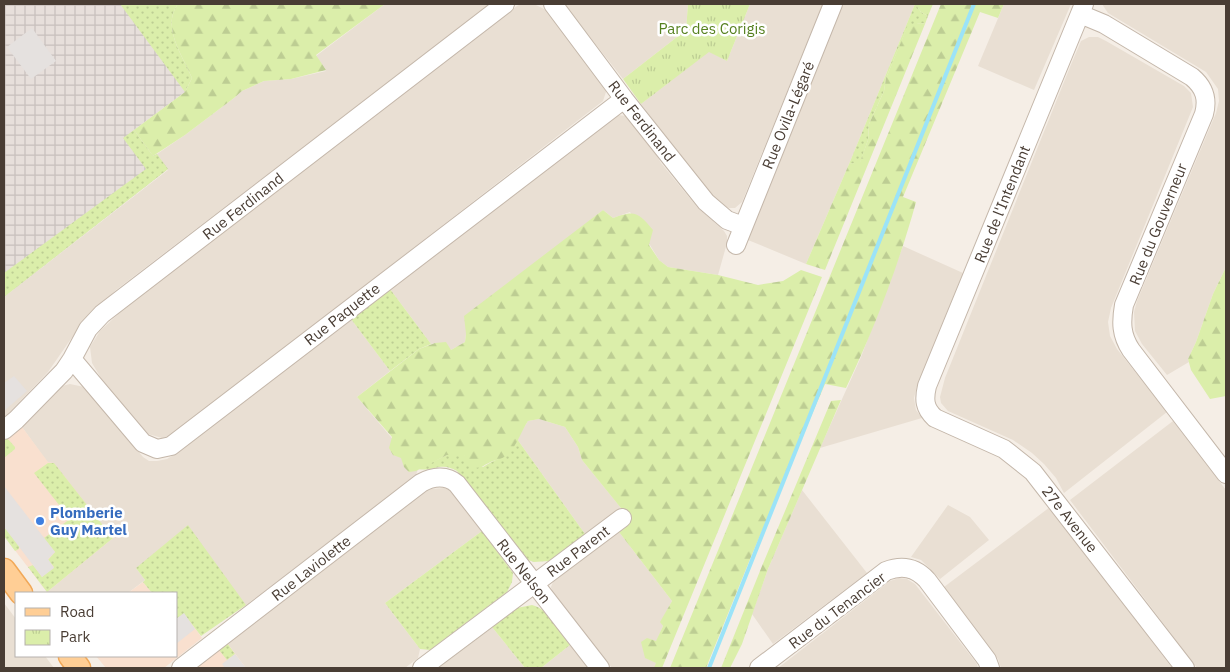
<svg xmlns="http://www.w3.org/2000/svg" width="1230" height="672" font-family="'IBM Plex Sans',sans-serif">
	<defs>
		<pattern id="industrial-grid" width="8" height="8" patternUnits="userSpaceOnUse" patternTransform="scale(1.25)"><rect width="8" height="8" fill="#e7dfdb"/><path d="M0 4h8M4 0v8" fill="none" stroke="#c8c0bd"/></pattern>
		<pattern id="grass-dots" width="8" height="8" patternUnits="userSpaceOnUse" patternTransform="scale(1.25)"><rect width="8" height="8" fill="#dbeeaa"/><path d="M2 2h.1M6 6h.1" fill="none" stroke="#bdcd93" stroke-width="1.8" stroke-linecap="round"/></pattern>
		<pattern id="forest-firs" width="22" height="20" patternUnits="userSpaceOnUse" patternTransform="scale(1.25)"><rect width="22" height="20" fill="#dbeeaa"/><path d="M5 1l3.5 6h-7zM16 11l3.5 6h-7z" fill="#bdcd93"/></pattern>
		<pattern id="park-tufts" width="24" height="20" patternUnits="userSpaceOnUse" patternTransform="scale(1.25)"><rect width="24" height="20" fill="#dbeeaa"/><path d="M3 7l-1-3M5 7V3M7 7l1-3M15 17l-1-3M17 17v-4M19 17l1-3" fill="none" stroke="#bdcd93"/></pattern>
	</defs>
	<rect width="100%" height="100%" fill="#f5eee6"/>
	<path fill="#e9dfd3" d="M385,4H490L116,290L82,323L48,372L4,418V297L168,170L157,154L185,135L234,98L242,91L264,81L291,79L326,71L316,56Z
		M521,4H534L546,10L605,86L606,92L603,101L190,421L169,437L162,438L148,434L101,378L92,363L90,347L100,331L131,302L517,6Z
		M564,4H688L686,30L623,79Z
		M750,4H823L742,202L735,208H729L718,203L708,192L641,104L709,51L727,61Z
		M843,4H915L849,164L806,264L748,240Z
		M1004,4H1071L1034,90L978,66Z
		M1102,4H1226V267L1213,294L1196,342L1188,359L1189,362L1167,375L1142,344L1135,331L1134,312L1137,301L1216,113L1219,101L1218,89L1206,72L1108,13Z
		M1089,37H1098L1106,41L1184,86L1191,93L1193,107L1111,308L1108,322L1110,336L1117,349L1167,412L1064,493L1056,478L1044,464L1032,453L1013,440L948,411L941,403L940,397L945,378L1070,67L1081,41Z
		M618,115L626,116L629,119L653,149L661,163L697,207L724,231L727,236V243L718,275L668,267L659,260L630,212L613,218L603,210L582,227L466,334L465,342L451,350L435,343L431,344L390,289Z
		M903,246L963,273L917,386L914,398L916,410L922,418L820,448L861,357Z
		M351,319L390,371L357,397L418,469L416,475L246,605L238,596L136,568L145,580L128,593H47V592L113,538L54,464L48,463L22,427L57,390L62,386L70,384L84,387L143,457L149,461H157L167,459L177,453Z
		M539,419L565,427L578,447L582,460L621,508L585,534L517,439L528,421Z
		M1173,421L1226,490V668H1197L1070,500Z
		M444,488L449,490L454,495L482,531L385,603L420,649L418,658L405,668H246L227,643L415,498L430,489Z
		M802,490L867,573L773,644L752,614L768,569Z
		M948,505L970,517L989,540L940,579L921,560L911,557Z
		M1050,507L1172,668H1001L998,659L944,587Z
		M619,532L672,601L661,622L663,626L656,642L646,658L657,663L654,668H612L552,591L551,587L553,582Z
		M899,578L907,579L915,584L977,664L978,668H778L890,581Z
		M4,603L16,619V656H45L54,668H4Z
		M492,627L525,668H438Z
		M570,645L588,668H541Z"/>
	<path fill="#f9e0cf" d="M22,427L48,462L54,463L113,538L47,592L4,536V441Z
		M143,582L152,593H128Z
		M184,613L202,638L164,668H106L96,656H176V619Z
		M227,643L246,668H196L207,660Z"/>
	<path fill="url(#industrial-grid)" d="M4,4H136L185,92L134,130L153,156L157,154L168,169L4,297Z"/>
	<path fill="url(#grass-dots)" d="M120,4H178C161,27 183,56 192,78L185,92Z
		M915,4H917L916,5L921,12L928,16L925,24L921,23L908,26L886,78L884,91L869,124L868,140L860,163L849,164Z
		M134,130L153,156L157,154L168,169L4,297V273L146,169L123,138Z
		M390,289L431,344L419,349L390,371L351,319Z
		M7,438L15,447V449L4,458V441Z
		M517,439L585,534L549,561L534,562L528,560L457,471C440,461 434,472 418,469L447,455H464L483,467C500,456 507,460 517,439Z
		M48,463H54L113,538L47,592L28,567L33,565L42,577L54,567L48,560L55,552L44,538L70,519L34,473Z
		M188,525L246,605L201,636L184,614L176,619V593H152L143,582L145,580L136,568Z
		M5,528L19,546V549L15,551L4,536Z
		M482,531L513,573L512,582L507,592L430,650L420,649L385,603Z
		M532,605C549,609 560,632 570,645L541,668H525L492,627L517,608Z
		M227,643L235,654L227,660L219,650Z"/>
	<path fill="url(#forest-firs)" d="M178,4H385L316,55L326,70L291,79L264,81L242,91L234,98L185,135L153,156L134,130L185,92L192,78C183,56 161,27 178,4Z
		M917,4H933L928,16L921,12L916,5Z
		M941,4H1004L998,18L980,12L903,197L916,202C899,264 874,330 846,388L825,384L753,552L706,668H670Z
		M921,23L925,24L825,270L806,264L849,164L860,162L868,140L869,124L884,91L886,78L908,25Z
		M603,210L613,218C635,210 638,212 653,230L649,245L659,260L668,267L718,275L758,285L783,281L801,270L822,277L662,668H654L656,663L645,658L641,642L647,638L656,641L663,626L660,622L672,601L619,532L625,528L629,518L582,460L578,447L565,427L539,419L528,421C520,433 515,453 500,459C498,460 495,460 493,461C481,466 480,471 467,465L464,455H447L416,471L409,472L404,467L401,458L393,455L389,448L392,437L357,397L419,349L435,343L446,342L451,350L465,342L466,334L464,316Z
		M1226,267V396L1210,399L1191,370L1188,359L1196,342L1213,294Z
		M841,400L768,569L742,644L730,668H721L762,566L831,401Z"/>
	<path fill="url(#park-tufts)" d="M688,4H750L727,61L709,52L641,104L623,79L686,30Z"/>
	<path fill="#e5e1df" d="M32,28L56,61L31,79L7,47Z
		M14,376L27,391L4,411V383Z
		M4,486L55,552L48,559L54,568L42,577L4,527Z
		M184,613L195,629L176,644V619Z
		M235,654L246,668H225L222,664Z"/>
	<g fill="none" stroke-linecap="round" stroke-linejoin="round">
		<path stroke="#9be3f8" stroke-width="4" d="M709,668L974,4"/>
		<defs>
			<path id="minor" d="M553,4L624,99L706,202L727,220L743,226
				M1084,4L927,386C924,399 924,408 935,418L1004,449L1033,472L1185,668
				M1080,14L1104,24L1192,77C1205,88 1208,99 1204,114L1124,305C1121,322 1121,335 1131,350L1226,474
				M736,245L833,4
				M72,359L143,443L157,449L171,446L624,99
				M4,430L16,420L64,371L72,359L88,329L102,314L505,4
				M181,668L421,483C433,476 447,475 457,484L600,668
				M422,668L622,518
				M759,668L886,571C902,565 915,567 927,580L987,660L990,668"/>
			<path id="major" d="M4,570L21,593
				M70,656L79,668"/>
		</defs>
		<use href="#minor" stroke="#c4b7aa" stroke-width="20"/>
		<use href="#major" stroke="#f1a858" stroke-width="25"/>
		<use href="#minor" stroke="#fff" stroke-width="18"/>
		<use href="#major" stroke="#ffce95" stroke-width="22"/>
	</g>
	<circle fill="#3f7fe0" stroke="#fff" stroke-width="2" cx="40" cy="521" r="5"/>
	<g text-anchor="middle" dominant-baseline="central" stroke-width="5" stroke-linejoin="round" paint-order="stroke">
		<g font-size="15" fill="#568120" stroke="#fff">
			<text x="712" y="28">Parc des Corigis</text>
		</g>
		<g font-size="15" fill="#493d34" stroke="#fff">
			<text transform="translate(788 115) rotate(-68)">Rue Ovila-Légaré</text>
			<text transform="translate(642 121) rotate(52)">Rue Ferdinand</text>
			<text transform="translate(1002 204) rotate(-68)">Rue de l'Intendant</text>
			<text transform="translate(243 206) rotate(-38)">Rue Ferdinand</text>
			<text transform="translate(1158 224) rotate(-68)">Rue du Gouverneur</text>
			<text transform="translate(342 314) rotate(-38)">Rue Paquette</text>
			<text transform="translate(1070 519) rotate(52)">27e Avenue</text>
			<text transform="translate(578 551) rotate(-37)">Rue Parent</text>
			<text transform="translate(311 568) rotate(-38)">Rue Laviolette</text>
			<text transform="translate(524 571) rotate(52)">Rue Nelson</text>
			<text transform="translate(837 610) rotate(-37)">Rue du Tenancier</text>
		</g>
		<g font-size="15" font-weight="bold" fill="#366cbe" stroke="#fff" text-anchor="start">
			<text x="50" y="512">Plomberie<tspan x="50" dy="17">Guy Martel</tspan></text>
		</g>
	</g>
	<rect width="1230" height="672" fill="none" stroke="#493d34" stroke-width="10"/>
	<rect x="15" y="592" width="162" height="65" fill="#ffffff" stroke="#b6b1ae"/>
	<rect x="25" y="608" width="25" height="8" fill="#ffce95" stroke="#b6b1ae"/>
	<text x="60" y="617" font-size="15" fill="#493d34">Road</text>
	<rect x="25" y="630" width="25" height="15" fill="url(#park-tufts)" stroke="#b6b1ae"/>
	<text x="60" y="642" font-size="15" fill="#493d34">Park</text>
</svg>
